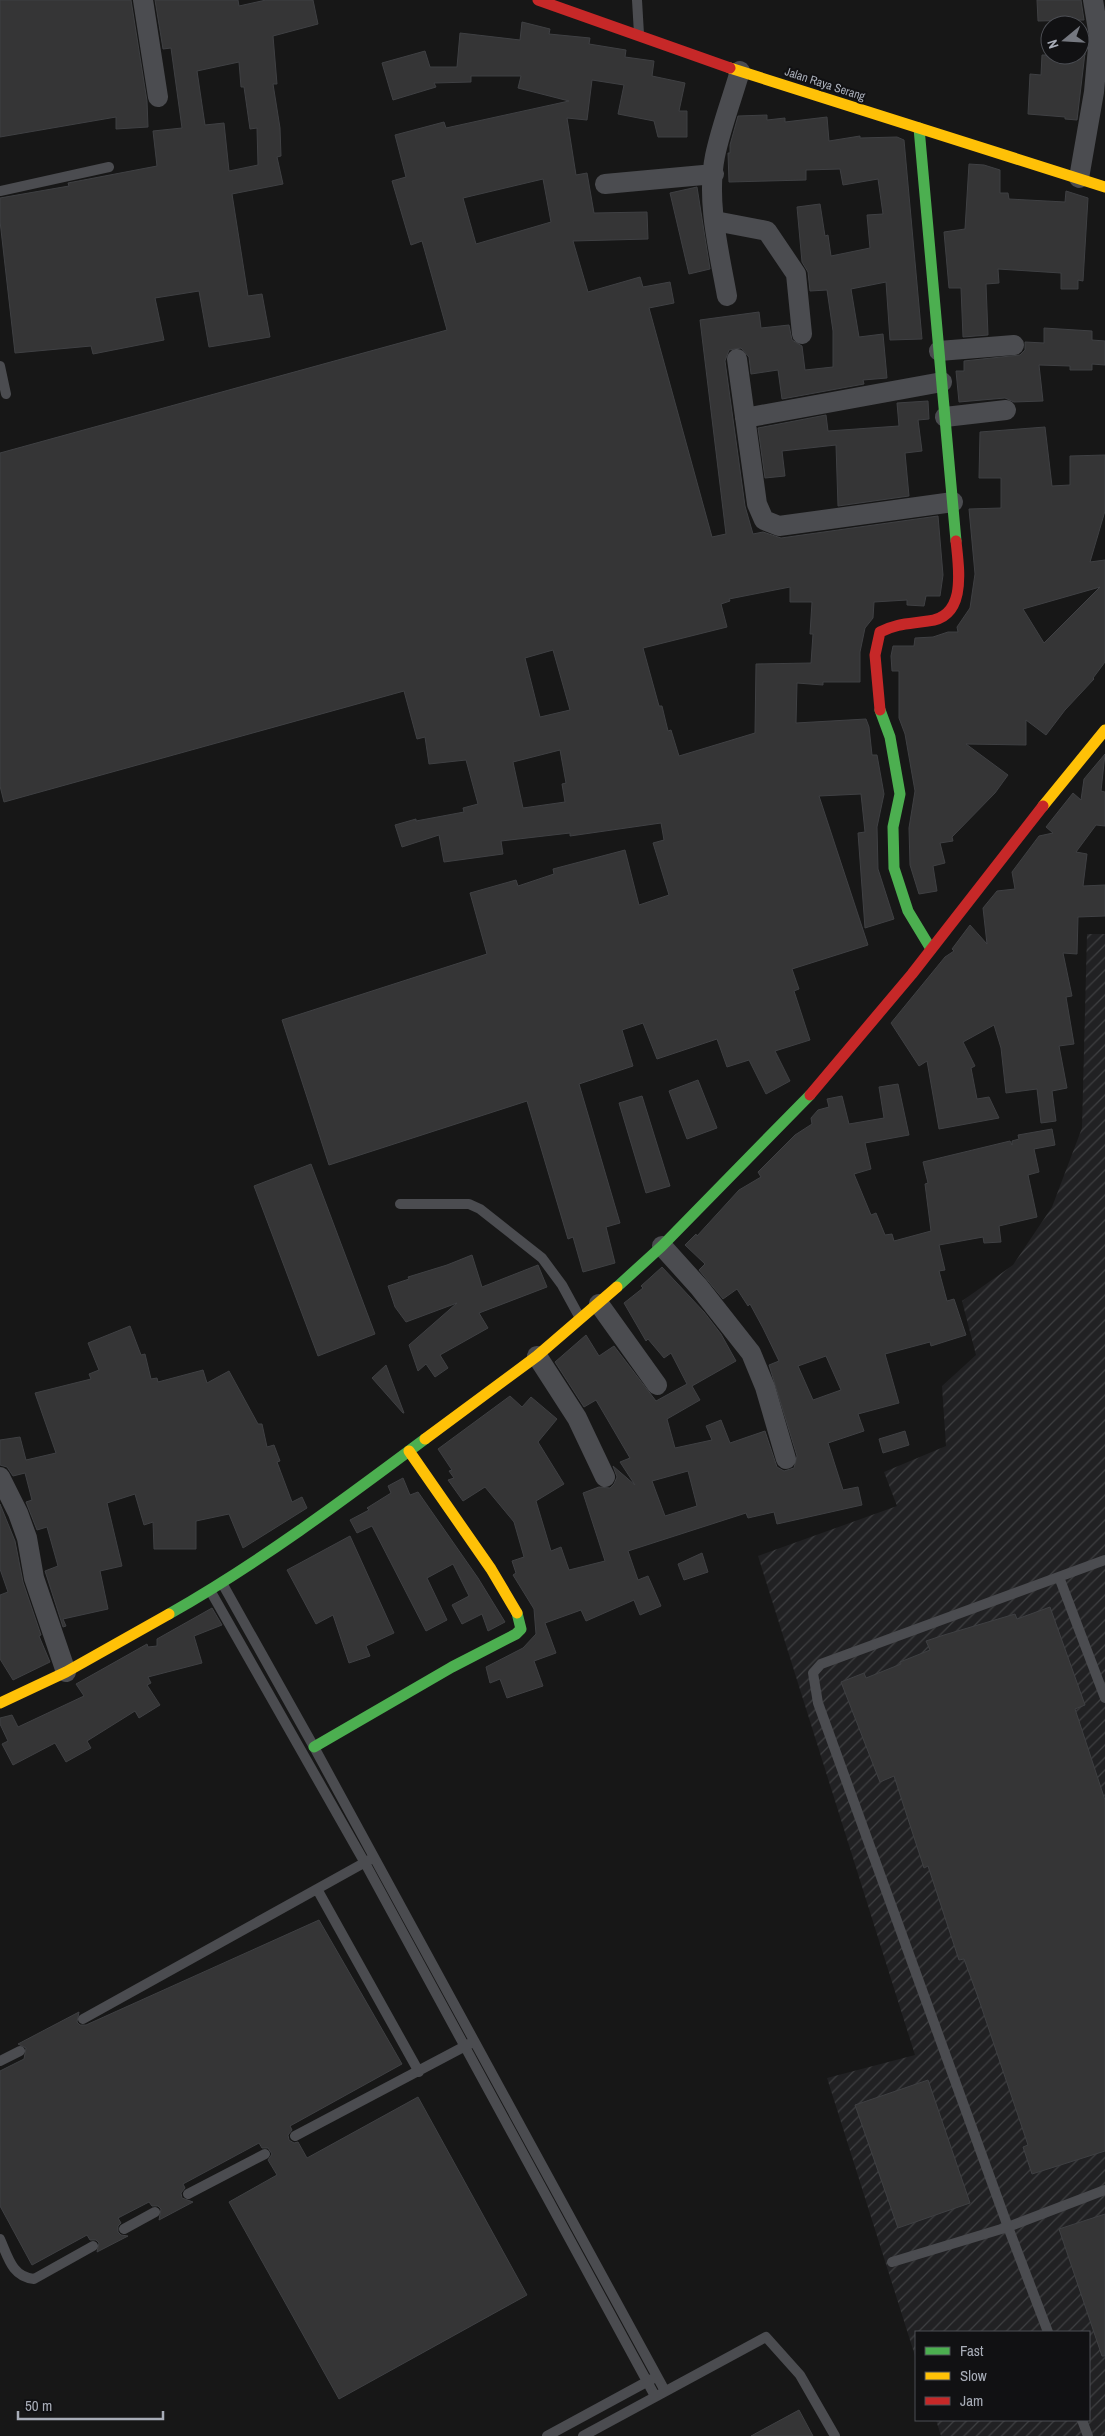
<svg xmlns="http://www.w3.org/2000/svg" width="1105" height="2436" font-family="'Archivo Narrow',sans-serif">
	<defs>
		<pattern id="industrial-furrows" width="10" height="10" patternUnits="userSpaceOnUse" patternTransform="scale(1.25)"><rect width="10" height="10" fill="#212123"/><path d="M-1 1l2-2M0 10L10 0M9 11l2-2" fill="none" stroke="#3e3f41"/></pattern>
	</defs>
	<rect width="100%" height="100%" fill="#171717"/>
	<path fill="url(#industrial-furrows)" d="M1087,934H1105V2436H941L936,2420H1089V2332H916V2359L827,2078L915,2055L758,1556L897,1506L884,1472L946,1446L942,1386L976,1355L962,1301L1013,1265L1052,1207L1082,1128Z"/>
	<path fill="#353536" stroke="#3f4043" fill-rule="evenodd" d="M0,0H131L147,101L148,127L116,129V117L0,137Z
		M155,0H238L239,6L266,0H313L318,24L273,36L277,84H273L280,128L281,156L277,157L283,184L232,194L248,296L262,294L270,337L209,347L199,291L155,298L164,340L93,354L91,346L15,353L0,221V198L69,186L68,183L157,166L153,131L182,128L171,48L163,49ZM239,62L241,87H244L250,129L257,128L258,165L229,171L224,123L205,125L197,71Z
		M1037,0H1081L1084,20L1038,21Z
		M522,22L550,29L549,34L590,38L589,44L626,50L625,57L654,61L652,76L685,83L679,111H687V137H658L654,121L618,114L624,85L592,80L587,120L567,118L576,175L587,173L594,213L647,212L648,239L573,241L588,292L640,277L643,287L670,282L674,303L649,308L712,537L726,534L700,320L759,312L761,328L789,325L792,340L802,346L805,370L833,367V331L827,290L810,291L808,272L802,262L797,207L820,204L825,236L828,235L831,256L870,248L867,215L883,214L878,179L843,185L840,169L806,170V180L729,182L728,153H730V145L738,116L767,115V120L785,118V122L827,117L829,141L860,136V138L897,137L904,140L922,339L890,340L886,282L851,289L859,337L883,334L887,378L863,380L864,384L782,399L778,370L751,374L749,357L741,348L729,350L725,361L745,506L753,534L763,532L781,538L938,516L943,575L940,596H926L924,606L907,605V600L874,602L873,618L865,628L860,652V682H823V685L797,683L796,723L866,719L869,727L872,755H877L884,794L877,827L878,869L894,919L865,928L858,833L865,832L861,794L819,796L868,945L792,969L799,989L794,991L810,1040L775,1051L790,1081L766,1094L749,1060L727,1067L717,1039L657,1059L643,1023L622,1030L633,1066L579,1084L620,1223L606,1227L615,1263L583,1272L573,1237L568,1239L527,1101L329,1165L282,1020L487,954L470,893L516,880L518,886L554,874L553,869L625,850L639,905L669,895L653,843L664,840L661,823L570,836V833L501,841L503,854L444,862L439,835L402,847L395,825L416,819V821L464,812L463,808L478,804L466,760L429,764L425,737L417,739L404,691L4,802L0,786V453L447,330L422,241L411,245L392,181L406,177L395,135L444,122L446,128L569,101L518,88L521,76H471V82L434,83L436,87L393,100L382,63L425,51L430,67H457L460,33L520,40ZM543,179L551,222L476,244L463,198ZM790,587V602H812L810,634H813L811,663L756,664L755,733L679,756L671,730L668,731L662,706H659L643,648L727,627L721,604L730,601L729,599ZM553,650L570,710L540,717L525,658ZM560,750L566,783L562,784L565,802L523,808L513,762Z
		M1083,32H1086L1087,36L1077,120L1065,119V117L1028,114L1030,74L1041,75L1042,55H1085Z
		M969,164L984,165L1000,170V193H1008L1009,199L1065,202L1066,191L1088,198L1083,281L1078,280V289H1061V273L998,269L999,283L986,284L988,335L963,337L961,288H949L944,232L965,229Z
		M697,187L710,269L689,274L670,193Z
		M1044,328L1092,331V340L1105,341V365L1092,364V370H1070V366L1039,365L1043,401L1014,402L1005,398L959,402L956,371H964V361L1020,355L1025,350V342L1044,343Z
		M928,401L929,419L918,420L922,451L905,453L909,496L838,506L836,445L782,451L785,476L765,478L758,428L826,415L828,431L899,426L897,403Z
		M1045,427L1052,486L1070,485V456L1105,455V511L1090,562L1105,560V662L1093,678L1094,679L1065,710L1046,735L1026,720V745L966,744L1008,775L995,793L952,837L953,841L940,843L945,863L933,866L937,891L919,894L910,865L909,828L915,791L905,734L899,718V671H892L891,656L893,646H914L915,638L933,637L948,632H958L957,627L970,608L975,574L969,509L1001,508V478H979L980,432ZM1100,587L1044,643L1023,609Z
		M1105,754L1101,791L1105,792V826L1096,825L1076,852L1087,854L1083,886L1105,885V916L1078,917L1077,954L1063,953L1072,996L1066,997L1074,1044L1059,1046L1067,1088L1052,1091L1056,1121L1041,1123L1037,1089L1006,1093L1001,1048L994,1025L963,1042L975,1066L971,1068L977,1099L989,1097L999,1118L939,1129L927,1061L919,1066L891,1023L945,957L954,951L952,949L970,925L987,944L983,908L997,891L1015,889L1012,872L1039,836L1053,833L1046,827L1073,793L1081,800L1084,779Z
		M698,1080L717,1128L687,1139L669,1091Z
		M898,1084L909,1135L865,1143L871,1169L854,1174L871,1215L876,1213L885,1235L892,1234L894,1241L931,1231L925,1184L928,1183L923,1162L1010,1141L1012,1145V1141L1019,1139L1018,1135L1052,1129L1055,1145L1034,1149L1039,1172L1028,1175L1037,1217L999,1226L1001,1242L984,1243L983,1237L939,1245L945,1270L939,1271L947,1301L954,1299L966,1335L931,1346L930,1342L885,1354L899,1403L858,1414L864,1431L828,1443L843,1490L858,1487L862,1505L777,1524L774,1512L748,1518L746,1513L628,1551L638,1580L648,1576L661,1606L640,1615L634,1600L586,1621L581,1610L545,1623L556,1653L534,1661L543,1686L507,1698L500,1679L490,1683L486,1667L523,1648L536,1634L534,1609L513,1575L516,1573L512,1561L524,1557L514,1522L485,1487L463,1501L448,1480L454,1478L449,1471L452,1470L438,1449L510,1396L522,1407L531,1397L557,1419L538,1442L564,1484L536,1501L551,1551L561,1547L569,1570L605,1561L583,1493L599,1487L610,1488L614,1484L617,1477L613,1466L635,1485L620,1462L630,1458L596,1400L584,1407L555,1362L586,1335L599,1356L614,1346L656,1401L687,1384L671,1353L664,1358L648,1339L646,1341L624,1303L643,1288L641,1286L662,1267L704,1312L721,1334L736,1361L692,1386L700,1400L667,1419L675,1448L712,1440L706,1426L721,1420L730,1443L765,1431L777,1467L784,1471L794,1468L797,1456L769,1365L779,1361L763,1328L750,1304L748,1306L737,1289L723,1299L699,1270L705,1264L685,1245L696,1234L697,1236L739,1190L761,1177L758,1172L795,1135L812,1124L811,1118L818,1110L829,1107L827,1099L842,1096L849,1124L884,1118L879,1087ZM826,1356L841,1390L813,1400L798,1366ZM688,1471L697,1506L665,1516L652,1481Z
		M642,1096L670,1186L646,1193L619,1103Z
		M311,1164L375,1334L318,1356L254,1186Z
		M472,1255L482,1287L538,1265L547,1287L479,1313L488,1328L440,1355L448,1368L435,1377L426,1364L418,1371L409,1345L457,1303L406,1322L395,1307L388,1286L409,1279L408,1277L447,1265Z
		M130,1326L141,1355L145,1354L151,1379L157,1378L158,1382L203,1370L207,1383L229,1371L258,1424H262L267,1447L274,1445L280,1461L277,1462L292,1502L302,1497L307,1508L243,1548L229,1514L196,1521V1549H154L153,1522L144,1525L135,1494L107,1503L122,1566L100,1571L108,1609L63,1619L66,1626L63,1627L45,1571L58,1566L47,1527L37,1530L26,1502L32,1500L25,1473L13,1476L7,1467L0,1465V1440L20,1437L26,1460L56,1453L35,1393L91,1379L89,1374L99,1370L88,1343Z
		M386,1365L404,1413H403L372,1378Z
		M905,1431L909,1445L883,1453L879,1439Z
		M403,1478L410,1495L418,1492L478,1578L505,1622L488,1631L482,1614L462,1624L452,1605L469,1596L453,1564L427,1578L447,1620L426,1631L372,1526L357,1533L350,1520L369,1510L367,1508L391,1493L388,1486Z
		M0,1504L15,1541L23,1582L41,1635L39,1636L50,1662L13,1680L0,1659V1595L8,1592L0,1569Z
		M350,1536L394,1633L366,1646L370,1656L349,1663L333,1615L316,1624L287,1570Z
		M702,1553L708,1572L684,1580L678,1564Z
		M1050,1607L1085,1705L1075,1709L1105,1800V2151L1032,2174L1023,2147L1028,2145L978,1997L964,1959L959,1960L928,1866L924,1868L894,1776L880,1782L841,1682L864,1673L866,1678L901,1664L900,1662L930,1650L926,1641L944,1635L1015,1614L1017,1619Z
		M212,1608L222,1625L194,1636L202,1663L148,1677L151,1683L147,1685L160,1705L139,1718L135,1711L87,1741L91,1748L66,1762L55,1743L13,1765L2,1744L8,1741L0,1724V1718L12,1715L18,1727L84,1696L76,1684L147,1644L148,1647L157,1646V1639Z
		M319,1920L402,2064L290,2126L292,2130L288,2135L289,2140L294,2143L298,2142L307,2158L418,2097L527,2295L339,2399L229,2202L277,2175L268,2160L272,2154L268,2148H262L259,2143L183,2184L185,2188L181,2193L182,2198L193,2202L159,2220L161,2209L158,2206H152L149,2202L118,2218L121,2223L118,2226V2232L121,2235L128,2236L97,2252L99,2243L96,2240H90L87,2235L32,2265L0,2206V2071L24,2059L26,2048L18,2044L79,2012L77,2022L80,2025H86Z
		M928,2080L970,2203L898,2228L855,2105Z
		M1105,2214V2356H1102L1059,2229Z
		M799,2410L813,2436H751Z"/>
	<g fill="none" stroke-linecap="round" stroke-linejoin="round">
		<path stroke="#4b4c50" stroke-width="10" d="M637,0L639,34
			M0,191L109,167
			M0,366L6,394
			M400,1204H469L480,1209L542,1258L562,1285L580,1318
			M1059,1577L1105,1698
			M222,1583L314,1747L665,2391
			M211,1592L365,1863L655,2396
			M317,1889L419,2072
			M83,2019L371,1859
			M0,2061L20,2051
			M295,2136L471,2043
			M188,2194L265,2154
			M124,2229L155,2212
			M0,2239C8,2257 12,2277 34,2279L93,2246
			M892,2262L1008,2227L1105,2190
			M1048,2332L1008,2227L818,1703L813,1673L821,1664L1105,1560
			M1082,2420L1088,2436
			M547,2436L652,2379
			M583,2436L766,2337L800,2375L835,2436"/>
		<path stroke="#4b4c50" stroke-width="20" d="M143,0L158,97
			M1079,178L1094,92L1099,36L1093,0
			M605,184L714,174
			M715,221L767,231L796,274L802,334
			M727,296C719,251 706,201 715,156C721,127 732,99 740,71
			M939,351L1014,345
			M737,359L757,504L764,520L779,526L953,502
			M945,417L1006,410
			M745,418L942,382
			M662,1246L699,1287L751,1353L765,1387L786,1459
			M599,1304L657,1385
			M537,1356L577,1418L605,1477
			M0,1477L18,1513L27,1538L34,1578L66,1672"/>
		<path stroke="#4caf50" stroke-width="11" d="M919,128L956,541
			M880,710L890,737L900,794L893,827L894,868L908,911L931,949
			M617,1287L662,1246L810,1095
			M169,1614C259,1563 342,1501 425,1439
			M314,1747L452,1667L516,1634L521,1629L517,1613"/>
		<path stroke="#ffc107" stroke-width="11" d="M730,68L1105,187
			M1043,806L1105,730
			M425,1439L537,1356L617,1287
			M409,1451L491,1569L517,1613
			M0,1703L66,1672L169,1614"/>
		<path stroke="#c62828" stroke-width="11" d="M538,0L730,68
			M880,710L875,655L880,632C898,623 909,624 928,621C967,617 959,570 956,541
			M810,1095L912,974L1043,806"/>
	</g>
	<g text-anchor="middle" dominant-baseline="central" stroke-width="4" stroke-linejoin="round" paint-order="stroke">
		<g font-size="12" fill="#a8adb8" stroke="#111113">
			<text transform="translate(825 84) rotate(18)">Jalan Raya Serang</text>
		</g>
	</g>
	<rect x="915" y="2331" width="175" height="90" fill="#111113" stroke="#4d4f55"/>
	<rect x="925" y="2347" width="25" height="8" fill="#4caf50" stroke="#4d4f55"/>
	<text x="960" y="2356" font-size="15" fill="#a8adb8">Fast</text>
	<rect x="925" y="2372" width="25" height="8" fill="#ffc107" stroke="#4d4f55"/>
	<text x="960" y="2381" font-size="15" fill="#a8adb8">Slow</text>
	<rect x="925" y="2397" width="25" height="8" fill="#c62828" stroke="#4d4f55"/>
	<text x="960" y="2406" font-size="15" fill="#a8adb8">Jam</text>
	<g transform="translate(1065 40) rotate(252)"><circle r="24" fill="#111113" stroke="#4d4f55"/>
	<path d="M0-4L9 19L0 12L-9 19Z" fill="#757880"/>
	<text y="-8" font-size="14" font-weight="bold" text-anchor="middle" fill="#a8adb8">N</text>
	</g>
	<path d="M18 2411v8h145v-8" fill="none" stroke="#a8adb8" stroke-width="2.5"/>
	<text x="25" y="2411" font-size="15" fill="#a8adb8" stroke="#111113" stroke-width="4" paint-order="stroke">50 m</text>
</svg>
